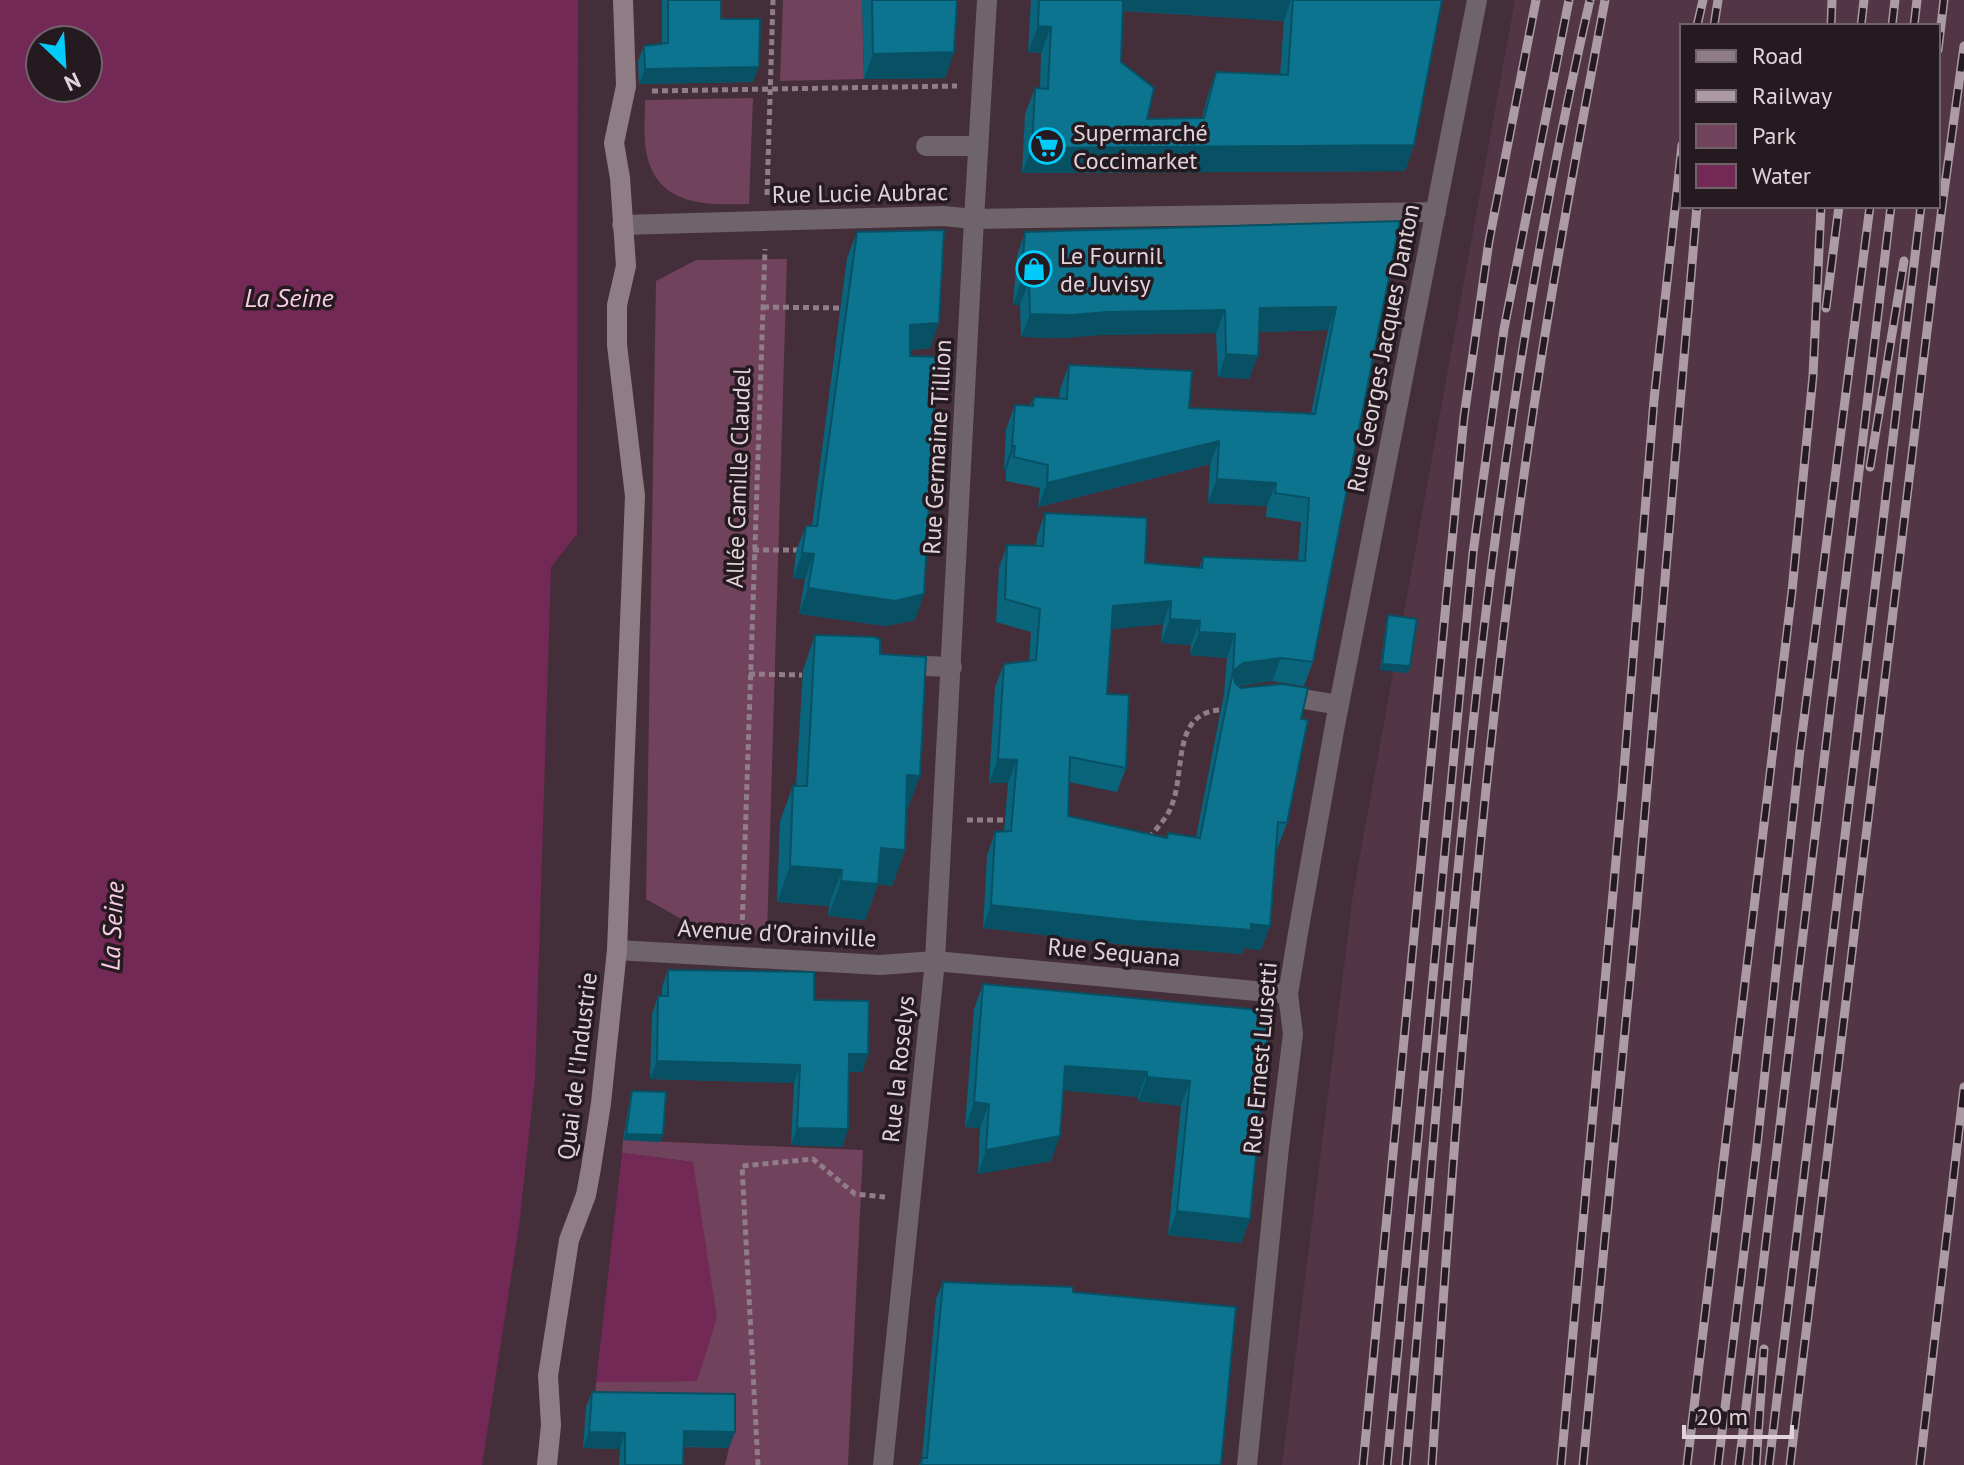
<svg xmlns="http://www.w3.org/2000/svg" width="1964" height="1465" font-family="'PT Sans',sans-serif">
	<rect width="100%" height="100%" fill="#442e3a"/>
	<path fill="#523646" fill-rule="evenodd" d="M1515,0H1964V1465H1282L1353,894ZM1682,26H1938V206H1682Z"/>
	<path fill="#70425c" d="M783,0H862L864,79L780,81Z
		M753,98L749,204C708,205 659,207 647,156C643,139 645,118 645,100Z
		M787,259L767,936L742,935L694,926L646,899L656,281L696,260Z
		M623,1140L863,1150L848,1465H725L729,1448L595,1408L596,1382L697,1381L693,1162L622,1153Z"/>
	<path fill="#722956" fill-rule="evenodd" d="M0,0H578L577,534L551,567L535,1079L519,1226L482,1465H0ZM40,40H88V88H40Z
		M622,1153L693,1162L717,1318L697,1381L596,1382Z"/>
	<g fill="none" stroke-linecap="round" stroke-linejoin="round">
		<path stroke="#907d87" stroke-width="5" stroke-dasharray="6 4" stroke-linecap="butt" d="M652,91L957,86
			M767,195L773,0
			M763,307L840,308
			M753,550H800
			M749,674L802,675
			M967,820H1009
			M1149,838C1156,829 1167,818 1171,807C1187,771 1169,707 1228,710
			M742,930L765,249
			M758,1465L742,1166L813,1159L855,1194L885,1197"/>
		<path stroke="#6f646a" stroke-width="20" d="M926,146H978
			M899,665L952,667
			M1280,695L1339,705"/>
		<path stroke="#6f646a" stroke-width="20" d="M622,225L943,216L974,219L987,0
			M617,950L880,965L935,961L1288,994
			M883,1465L935,961L974,219L1436,212
			M1247,1465L1279,1147L1293,1034L1288,994L1298,933L1335,725L1477,0"/>
		<path stroke="#8f7d86" stroke-width="20" d="M547,1465L551,1425L548,1376L569,1240L586,1195L591,1168L601,1103L617,950L635,496L617,345V305L626,266L620,178L614,143L626,86L623,0"/>
		<defs>
			<path id="rail" d="M1697,26L1703,0
				M1714,26L1718,0
				M1831,26L1832,0
				M1861,26L1864,0
				M1892,26L1895,0
				M1914,26L1917,0
				M1938,50L1944,0
				M1826,308L1839,206
				M1870,467L1904,261
				M1363,1465L1464,417L1489,241L1536,0
				M1387,1465L1473,553L1504,329L1569,0
				M1406,1465C1449,975 1479,480 1590,0
				M1432,1465C1456,1100 1483,734 1539,373C1558,248 1582,124 1605,0
				M1561,1465L1622,794L1654,400L1682,145
				M1583,1465L1636,917L1697,206
				M1687,1465L1792,591L1813,376L1821,206
				M1718,1465L1757,1146L1800,750L1870,206
				M1739,1465L1891,206
				M1756,1465L1764,1349
				M1769,1465L1921,206
				M1790,1465L1942,207L1964,46
				M1920,1465L1964,1087"/>
		</defs>
		<use href="#rail" stroke="#ac9ba4" stroke-width="9"/>
		<use href="#rail" stroke="#241a1f" stroke-width="6" stroke-dasharray="18" stroke-linecap="butt"/>
	</g>
	<path fill="#0a647b" fill-rule="evenodd" d="M662,0H721V19L753,82L639,84L638,61L644,46L662,43Z
		M862,0H957L954,52L945,78L864,79Z
		M1031,0H1442L1414,145L1405,171L1022,173L1025,114L1035,88L1040,89L1041,53L1028,52ZM1123,11L1284,21L1280,75L1216,72L1207,98L1202,118L1147,119L1121,62Z
		M1400,221L1313,662L1304,686L1272,681L1239,686L1301,719L1287,823L1278,847L1276,846L1261,950L1244,948L1242,954L1128,945L983,928L987,856L995,832L1004,831L1008,783H989L995,687L1004,664L1029,661L1031,632L996,622L999,568L1007,545L1036,546L1037,536L1045,513L1145,563L1199,568L1203,557L1298,561L1301,522L1266,517L1267,506L1208,503L1210,464L1038,507L1040,488L1006,481V470H1004L1006,429L1015,405L1030,406L1034,397L1059,398L1060,389L1069,365L1189,408L1311,413L1328,330L1259,332L1249,379L1218,377L1216,333L1100,335L1063,338L1021,337L1020,305H1013L1017,256L1025,232ZM1163,624L1161,643L1191,645L1190,655L1227,658L1224,694L1196,837L1168,833L1166,838L1068,816L1069,782L1117,792L1126,768L1107,694L1111,629Z
		M857,232L930,348L910,350L915,620L886,626L799,614L805,579H793L796,551L806,526H812L847,258Z
		M1388,615L1410,666L1408,673L1380,670L1386,622Z
		M815,635L880,654L907,811L905,850L892,886L878,884L865,920L828,916L829,906L777,902L780,821L793,786H796L803,670Z
		M668,970L814,1000L868,1054L862,1072H849L848,1129L842,1147L791,1145L794,1083L650,1079L652,1014L658,996H662V987Z
		M983,984L1270,1011L1250,1219L1241,1243L1168,1235L1181,1106L1138,1101V1097L1063,1090L1051,1161L978,1174L980,1128L965,1127L974,1009Z
		M632,1091L663,1135L660,1142L623,1140L630,1098Z
		M943,1282L1073,1292L1221,1465H919L922,1458L936,1299Z
		M592,1392L729,1448L683,1447V1465H619L620,1449L583,1448L586,1407Z"/>
	<path fill="#085164" d="M1118,0H1291L1284,21L1115,10Z
		M1038,26L1051,27L1041,53L1028,52Z
		M954,52L945,78L864,79L873,54Z
		M759,67L753,82L639,84L645,69Z
		M1414,145L1405,171L1022,173L1032,148Z
		M1029,281L1020,305H1013L1021,282Z
		M1336,307L1328,330L1251,332L1260,308Z
		M1225,310L1216,333L1100,335L1063,338L1021,337L1030,314Z
		M939,323L930,348L900,351L910,325Z
		M1226,354L1258,356L1249,379L1218,377Z
		M1219,441L1210,464L1038,507L1047,483Z
		M1012,446H1015L1006,470H1004Z
		M1217,479L1276,483L1267,506L1208,503Z
		M802,553L814,554L805,579H793Z
		M808,588L924,594L915,620L886,626L799,614Z
		M1171,601L1163,624L1104,630L1113,606Z
		M1170,619L1200,621L1191,645L1161,643Z
		M1199,632L1235,634L1227,658L1190,655Z
		M1281,658L1272,681L1234,686L1233,671L1243,663Z
		M1382,664L1410,666L1408,673L1380,670Z
		M998,759L1017,760L1008,783H989Z
		M907,775L920,776L907,811H894Z
		M881,848L905,850L892,886L868,883Z
		M790,866L842,870L829,906L777,902Z
		M841,881L878,884L865,920L828,916Z
		M991,905L1251,924L1270,926L1261,950L1244,948L1242,954L1128,945L983,928Z
		M849,1054H868L862,1072H843Z
		M657,1061L800,1065L794,1083L650,1079Z
		M1065,1066L1147,1072L1138,1097L1056,1090Z
		M1147,1077L1190,1081L1181,1106L1138,1101Z
		M974,1102L989,1104L980,1128L965,1127Z
		M797,1128L848,1129L842,1147L791,1145Z
		M626,1134L663,1135L660,1142L623,1140Z
		M1060,1136L1051,1161L978,1174L986,1150Z
		M1177,1211L1250,1219L1241,1243L1168,1235Z
		M684,1431L735,1432L729,1448L678,1446Z
		M589,1432L625,1433L620,1449L583,1448Z"/>
	<path fill="#0c748f" stroke="#085164" stroke-width="2" fill-rule="evenodd" d="M668,0H721V19H760L759,67L645,69L644,46L668,43Z
		M872,0H957L954,52L873,54Z
		M1039,0H1123L1121,62L1154,88L1147,119L1204,118L1216,72L1288,75L1293,0H1442L1414,145L1032,148L1035,88L1048,89L1051,27L1038,26Z
		M1400,221L1313,662L1281,658L1243,663L1233,671L1235,683L1241,688L1282,684L1308,688L1301,719L1308,720L1287,823L1278,822L1270,926L1251,924V930L1136,921L991,905L995,832L1011,831L1017,760L998,759L1004,664L1036,660L1040,609L1005,599L1007,545L1043,546L1045,513L1147,518L1145,563L1202,568L1203,557L1305,561L1309,498L1275,493L1276,483L1217,479L1219,441L1047,483L1048,465L1014,457L1015,446H1012L1015,405L1033,406L1034,397L1067,399L1069,365L1192,371L1189,408L1315,414L1336,307L1260,308L1258,356L1226,354L1225,310L1108,312L1071,315L1030,314L1029,281L1021,282L1025,232ZM1171,601L1170,619L1200,621L1199,632L1235,634L1233,671L1200,838L1168,833L1167,838L1068,816L1070,757L1126,768L1129,695L1107,694L1113,606Z
		M944,230L939,323L910,325V356L937,357L924,594L895,601L808,588L814,554L802,553L806,526H817L857,232Z
		M1388,615L1417,619L1410,666L1382,664Z
		M815,635L874,637L880,639V654L926,657L920,776L907,775L905,850L881,848L878,884L841,881L842,870L790,866L793,786H807Z
		M668,970L814,972V1000L869,1001L868,1054H849L848,1129L797,1128L800,1065L657,1061L658,996H668Z
		M983,984L1270,1011L1250,1219L1177,1211L1190,1081L1147,1077V1072L1065,1066L1060,1136L986,1150L989,1104L974,1102Z
		M632,1091L666,1092L663,1135L626,1134Z
		M943,1282L1073,1287V1292L1236,1307L1221,1465H921L922,1458H927Z
		M592,1392L735,1394V1432L684,1431L683,1465H625V1433L589,1432Z"/>
	<defs>
		<symbol id="supermarket-ring" viewBox="-11 -11 22 22"><circle r="9.5" fill="#241a1f" stroke="#00cbf9" stroke-width="1.5"/><path d="M-6-5.5h2.5l.6 2H6L4.5 2H-2.5L-4.4-4H-6ZM-1.5 3.2a1.3 1.3 0 1 0 .1 0ZM3 3.2a1.3 1.3 0 1 0 .1 0Z" fill="#00cbf9"/></symbol>
		<symbol id="shop-ring" viewBox="-11 -11 22 22"><circle r="9.5" fill="#241a1f" stroke="#00cbf9" stroke-width="1.5"/><path d="M-5-2.5h2.3a2.7 3.5 0 0 1 5.4 0H5L5.5 6h-11ZM-1.5-2.5h3a1.5 2.3 0 0 0-3 0Z" fill="#00cbf9"/></symbol>
	</defs>
	<g fill-rule="evenodd">
		<use href="#supermarket-ring" x="1027" y="126" width="40" height="40"/>
		<use href="#shop-ring" x="1014" y="249" width="40" height="40"/>
	</g>
	<g text-anchor="middle" dominant-baseline="central" stroke-width="7" stroke-linejoin="round" paint-order="stroke">
		<g font-size="24" fill="#e2d3db" stroke="#241a1f" text-anchor="start">
			<text x="1073" y="132">Supermarché<tspan x="1073" dy="28">Coccimarket</tspan></text>
			<text x="1060" y="255">Le Fournil<tspan x="1060" dy="28">de Juvisy</tspan></text>
		</g>
		<g font-size="24" fill="#e2d3db" stroke="#241a1f">
			<text transform="translate(860 193) rotate(-1)">Rue Lucie Aubrac</text>
			<text transform="translate(1383 348) rotate(-79)">Rue Georges Jacques Danton</text>
			<text transform="translate(937 447) rotate(-87)">Rue Germaine Tillion</text>
			<text transform="translate(738 478) rotate(-88)">Allée Camille Claudel</text>
			<text transform="translate(777 933) rotate(3)">Avenue d'Orainville</text>
			<text transform="translate(1114 952) rotate(5)">Rue Sequana</text>
			<text transform="translate(1260 1058) rotate(-85)">Rue Ernest Luisetti</text>
			<text transform="translate(577 1066) rotate(-83)">Quai de l'Industrie</text>
			<text transform="translate(898 1069) rotate(-84)">Rue la Roselys</text>
		</g>
		<g font-size="26" font-style="italic" fill="#f8cce3" stroke="#241a1f">
			<text x="289" y="297">La Seine</text>
			<text transform="translate(112 926) rotate(-87)">La Seine</text>
		</g>
	</g>
	<rect x="1680" y="24" width="260" height="184" fill="#241a1f" stroke="#70646a" stroke-width="2"/>
	<rect x="1696" y="50" width="40" height="12" fill="#8f7d86" stroke="#70646a" stroke-width="2"/>
	<text x="1752" y="64" font-size="24" fill="#e2d3db">Road</text>
	<rect x="1696" y="90" width="40" height="12" fill="#ac9ba4" stroke="#70646a" stroke-width="2"/>
	<text x="1752" y="104" font-size="24" fill="#e2d3db">Railway</text>
	<rect x="1696" y="124" width="40" height="24" fill="#70425c" stroke="#70646a" stroke-width="2"/>
	<text x="1752" y="144" font-size="24" fill="#e2d3db">Park</text>
	<rect x="1696" y="164" width="40" height="24" fill="#722956" stroke="#70646a" stroke-width="2"/>
	<text x="1752" y="184" font-size="24" fill="#e2d3db">Water</text>
	<g transform="translate(64 64) rotate(155)"><circle r="38" fill="#241a1f" stroke="#70646a" stroke-width="2"/>
	<path d="M0-6L14 30L0 20L-14 30Z" fill="#00cbf9"/>
	<text y="-12" font-size="22" font-weight="bold" text-anchor="middle" fill="#e2d3db">N</text>
	</g>
	<path d="M1684 1425v12h108v-12" fill="none" stroke="#e2d3db" stroke-width="4"/>
	<text x="1696" y="1425" font-size="24" fill="#e2d3db" stroke="#241a1f" stroke-width="6" paint-order="stroke">20 m</text>
</svg>
